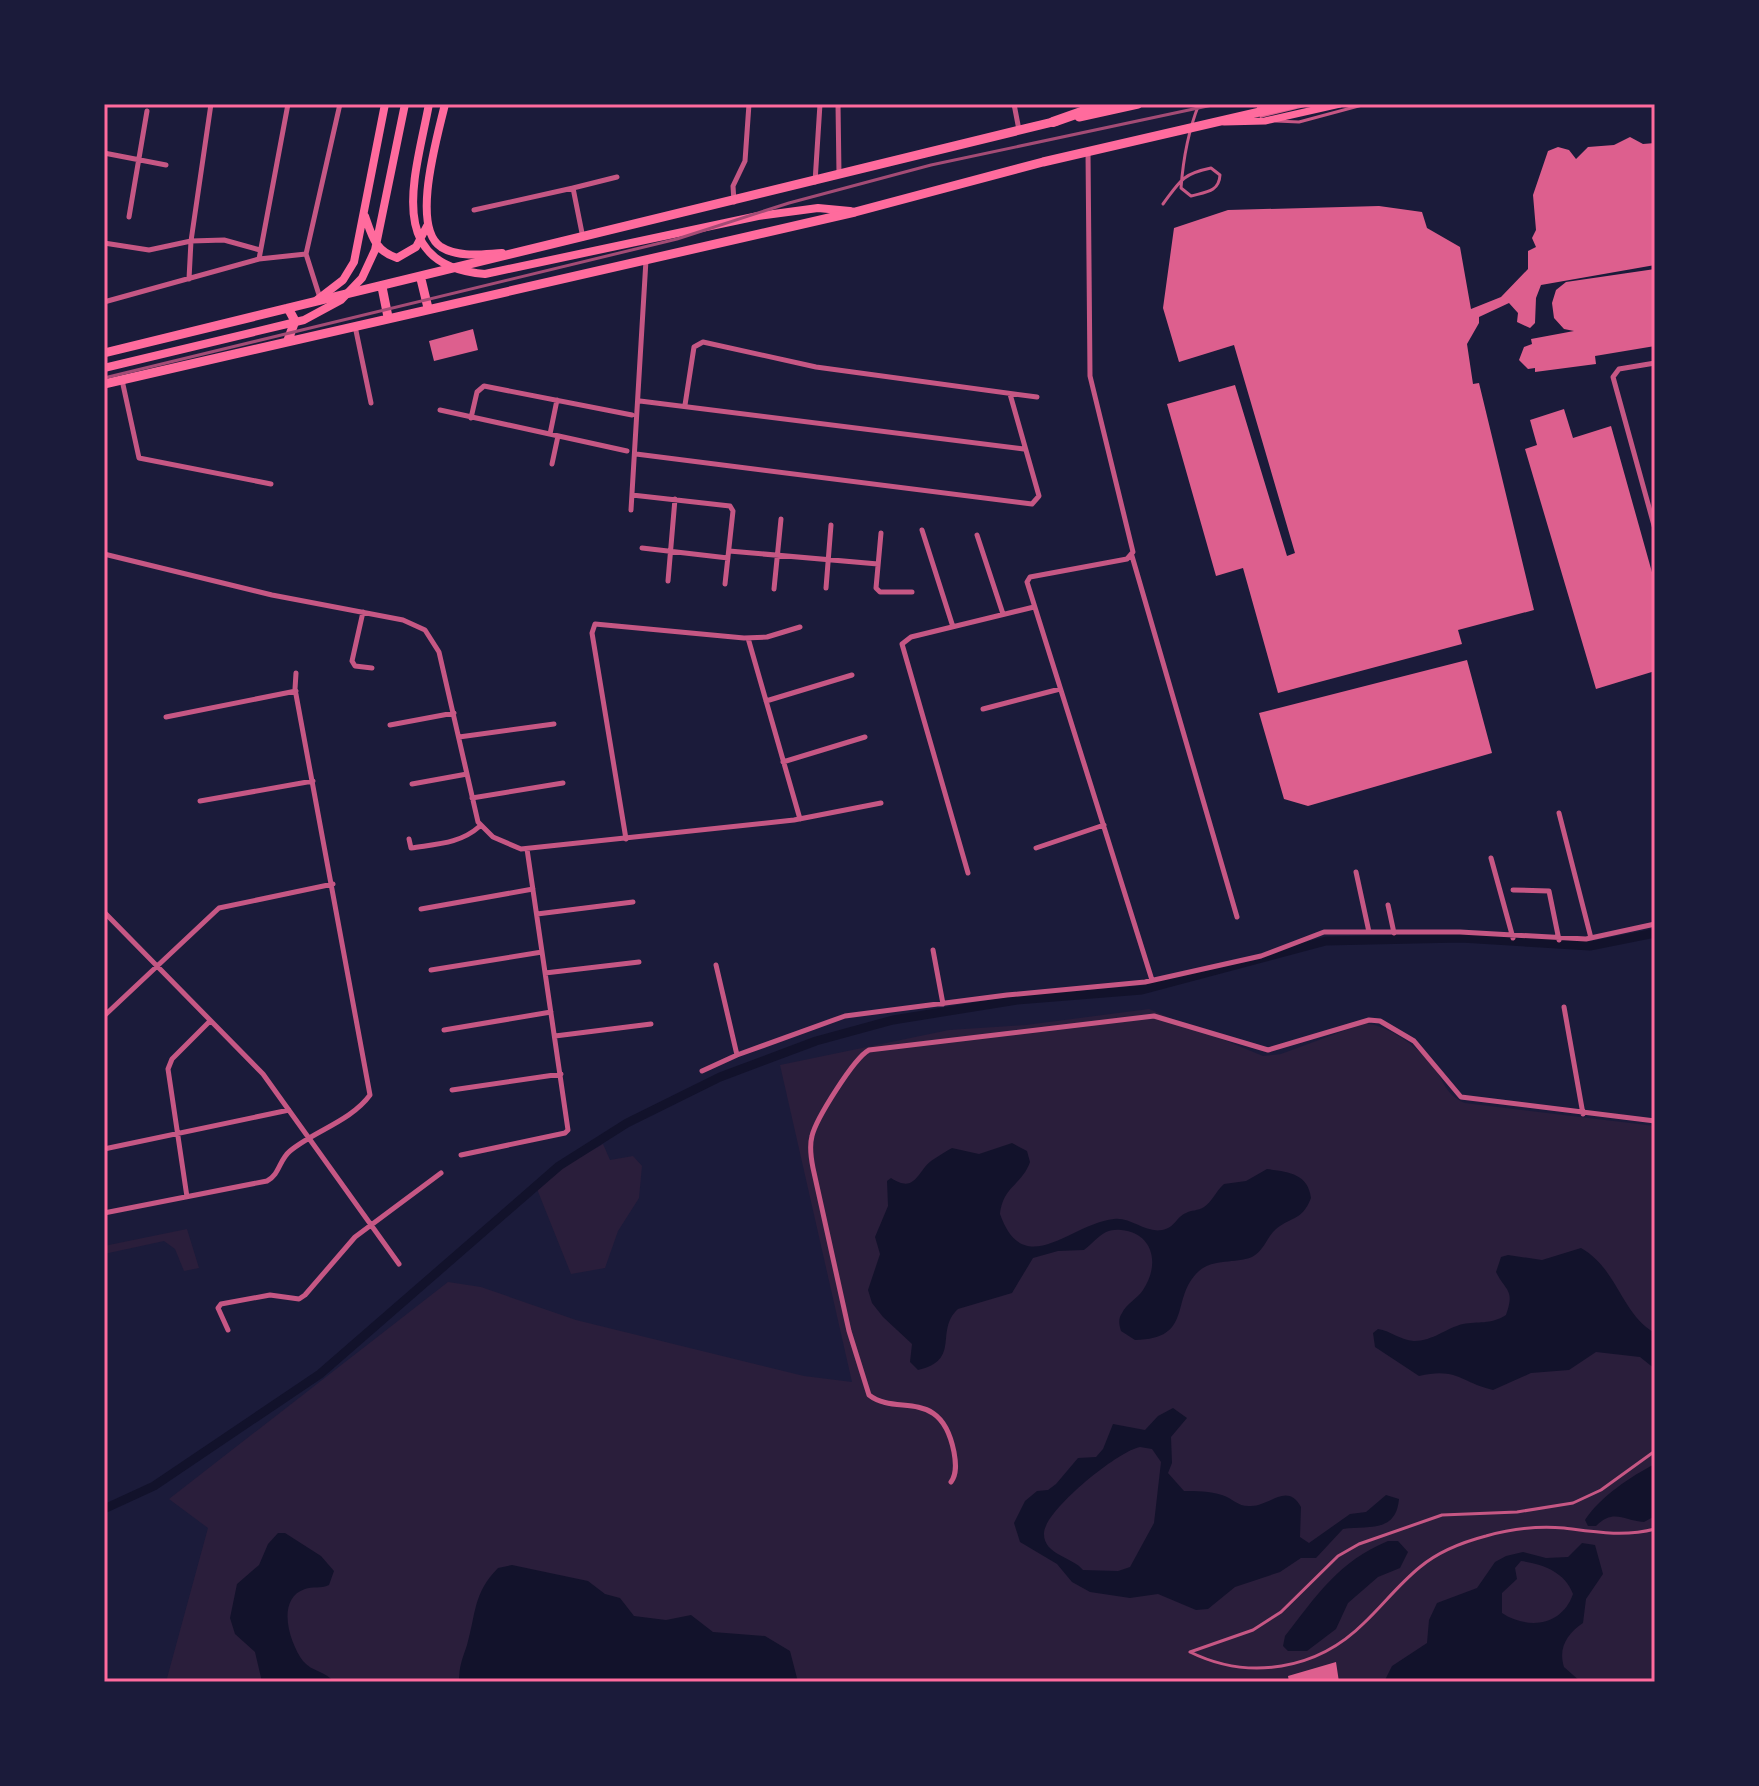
<svg xmlns="http://www.w3.org/2000/svg" width="1759" height="1786" font-family="'Exo 2',sans-serif">
	<rect width="100%" height="100%" fill="#1b1b3a"/>
	<path fill="#2a1e3b" d="M1149,1009L1263,1056L1281,1054L1365,1023C1392,1027 1422,1049 1437,1072C1446,1087 1448,1096 1465,1103L1655,1126V1682H166L208,1528L169,1499L448,1282L481,1287L576,1320L804,1376L852,1382L780,1065L949,1030L1026,1025Z
		M603,1144L610,1160L633,1156L642,1166L639,1198L618,1231L605,1268L571,1274L537,1189L563,1167Z
		M187,1229L199,1268L184,1271L175,1249L164,1241L104,1254V1246Z"/>
	<path fill="#12122b" fill-rule="evenodd" d="M1012,1143L1027,1151L1030,1162C1022,1185 1003,1186 1000,1214C1024,1282 1071,1223 1114,1219C1131,1217 1145,1233 1162,1230C1175,1228 1176,1217 1186,1213C1191,1210 1198,1211 1204,1207C1212,1202 1216,1191 1224,1184L1246,1181L1267,1169C1288,1172 1308,1173 1311,1198C1302,1221 1292,1216 1276,1229C1267,1237 1264,1251 1252,1257C1235,1264 1214,1258 1199,1271C1169,1298 1195,1339 1135,1340L1121,1331C1119,1324 1118,1319 1122,1313C1127,1303 1137,1299 1143,1290C1160,1265 1154,1233 1121,1230C1103,1228 1097,1240 1084,1250L1058,1251L1033,1258L1012,1293L958,1309C934,1331 962,1360 918,1370L910,1362L912,1344L883,1317L872,1303L868,1290L880,1254L875,1237L888,1206L887,1181L891,1178C917,1195 917,1169 934,1159C940,1155 945,1152 952,1148L979,1154Z
		M1581,1248C1618,1269 1621,1314 1655,1333V1369L1640,1357L1596,1352L1569,1370L1531,1373L1493,1390C1461,1383 1458,1367 1419,1376L1375,1347L1373,1333L1378,1329C1391,1331 1400,1340 1414,1341C1433,1341 1446,1328 1463,1324C1478,1321 1490,1325 1506,1315C1515,1289 1506,1292 1496,1272L1501,1257L1508,1255L1542,1260Z
		M1173,1408L1187,1418L1171,1437L1172,1463L1168,1473L1184,1491C1196,1491 1210,1491 1222,1495C1234,1499 1238,1507 1251,1506C1270,1506 1287,1482 1301,1507L1300,1537L1309,1543L1350,1514L1366,1512L1386,1495L1399,1499C1396,1534 1367,1525 1343,1529L1316,1558H1301L1280,1572L1235,1587L1208,1609L1196,1610L1158,1594L1130,1598L1090,1592L1072,1582L1057,1564L1020,1542L1014,1523L1025,1501L1037,1491L1048,1490L1056,1484L1078,1458L1096,1457L1103,1449L1113,1424L1145,1430L1158,1416ZM1140,1447L1152,1449L1161,1462L1154,1523L1130,1567L1118,1571L1083,1570C1073,1557 1043,1555 1044,1533C1045,1510 1118,1451 1140,1447Z
		M1655,1464V1516L1644,1522C1624,1521 1614,1508 1596,1526H1588L1585,1520C1600,1497 1631,1476 1655,1464Z
		M278,1533H285L321,1556L334,1571L329,1585C321,1589 312,1586 305,1589C275,1599 290,1644 303,1661C312,1672 326,1671 334,1682H262L255,1652L235,1634L230,1618L237,1584L259,1565L268,1544Z
		M1388,1541H1398L1408,1552L1400,1568L1378,1577L1348,1603L1336,1629L1307,1651H1288L1283,1646L1285,1636C1317,1595 1339,1561 1388,1541Z
		M1582,1543L1595,1545L1603,1574L1586,1599L1583,1623C1567,1634 1558,1648 1564,1667L1581,1682H1384L1392,1666L1427,1643L1429,1620L1437,1603L1477,1588L1495,1562L1506,1556L1523,1552L1546,1558L1568,1557ZM1521,1561C1543,1564 1565,1572 1573,1594C1562,1626 1528,1630 1502,1613V1593L1517,1579L1515,1568Z
		M512,1565L588,1581L605,1594L620,1598L634,1616L666,1620L691,1615L713,1632L765,1636L790,1651L798,1682H459C459,1666 462,1660 467,1645C476,1614 473,1593 498,1568Z"/>
	<g fill="none" stroke-linecap="round" stroke-linejoin="round">
		<path stroke="#12122b" stroke-width="9" d="M104,1509L154,1486L320,1374L559,1166L627,1123L720,1077L816,1041L893,1020L1017,1000L1142,990L1326,941L1461,938L1590,946L1655,933"/>
	</g>
	<path fill="#dd5f8e" d="M1256,104H1313V105L1260,118Z
		M1630,137L1643,144L1655,143V265L1541,285L1536,298L1535,323L1530,328L1517,322L1518,313L1509,303L1479,317V323L1467,344L1473,384L1479,383L1534,610L1458,630L1462,644L1278,693L1243,568L1216,576L1167,404L1235,385L1287,556L1295,553L1234,345L1179,362L1163,308L1174,228L1228,210L1379,206L1422,212L1427,228L1460,247L1471,309L1501,297L1528,269V251L1536,247L1532,238L1536,230L1533,195L1548,151L1558,147L1569,150L1576,159L1588,147L1614,145Z
		M1655,269V346L1595,356L1596,364L1535,372V368L1528,369L1519,360L1524,347L1532,344L1531,339L1574,331L1564,329L1554,318L1552,303L1556,290L1566,282Z
		M473,329L478,350L434,361L429,341Z
		M1564,409L1573,438L1611,426L1655,583V671L1596,689L1525,449L1537,445L1530,420Z
		M1467,660L1492,753L1308,806L1284,799L1259,713Z
		M1336,1662L1339,1682H1289L1288,1676Z"/>
	<g fill="none" stroke-linecap="round" stroke-linejoin="round">
		<path stroke="#c65784" stroke-width="3" d="M1276,121L1299,122L1366,104
			M1163,204C1180,181 1182,174 1211,168L1220,175C1219,192 1206,192 1191,196L1181,188C1183,161 1189,129 1199,104
			M1190,1652L1253,1630L1281,1612L1338,1556L1359,1544L1442,1515L1517,1512L1573,1503L1601,1490L1655,1451
			M1190,1652C1249,1681 1317,1670 1364,1623C1383,1605 1399,1584 1420,1567C1438,1552 1463,1542 1486,1536C1510,1529 1539,1526 1564,1528C1595,1532 1624,1537 1655,1529"/>
		<path stroke="#c65784" stroke-width="5" d="M838,104L839,174
			M1014,104L1019,130
			M1088,151L1090,376L1133,552L1127,559L1030,577L1027,582L1152,980
			M104,153L166,165
			M815,182L820,104
			M573,188L617,177
			M734,202L733,186L745,161L749,104
			M474,210L573,188L583,238
			M129,217L147,111
			M104,243L149,250L191,241L224,240L260,250
			M259,259L288,104
			M189,279L191,241L211,104
			M320,298L306,254L340,104
			M104,302L259,259L306,254
			M355,326L371,403
			M1655,363L1619,369L1613,377L1655,529
			M122,380L139,458L271,484
			M640,401L1024,449
			M685,405L694,347L703,342L816,367L1037,397
			M440,410L627,451
			M471,418L477,392L484,386L632,415
			M550,434L557,400
			M636,454L1032,504L1039,496L1010,394
			M552,464L558,436
			M632,495L730,506L733,511L725,584
			M631,510L646,260
			M922,530L953,627
			M881,533L876,588L880,592H912
			M977,535L1003,614
			M642,548L728,558
			M729,551L878,564
			M104,554L272,595L403,620L425,630L439,652L478,822L493,837L521,849L794,820L881,803
			M1132,556L1237,917
			M668,581L675,499
			M826,588L831,525
			M774,589L781,519
			M363,612L352,661L355,666L372,668
			M748,638L800,819
			M766,701L852,675
			M983,709L1060,689
			M166,717L296,691
			M390,725L454,713
			M459,737L554,724
			M783,762L865,737
			M412,784L467,774
			M472,798L563,783
			M200,801L313,781
			M1559,813L1591,938
			M409,839L411,848C436,844 460,844 480,826
			M626,839L592,633L595,624L744,638L767,637L800,627
			M1036,848L1104,825
			M1491,858L1513,938
			M1356,872L1369,932
			M968,873L902,644L911,637L1034,607
			M1513,890L1549,891L1559,940
			M1388,905L1394,933
			M421,909L533,889
			M104,912L263,1074L399,1264
			M537,914L633,902
			M933,950L943,1004
			M716,965L737,1055
			M431,970L542,952
			M545,973L639,962
			M1564,1007L1583,1114
			M104,1016L219,908L333,884
			M444,1030L551,1012
			M555,1036L651,1024
			M702,1071L737,1055L845,1016L1007,995L1145,982L1261,956L1324,932H1460L1586,939L1655,924
			M452,1090L561,1074
			M104,1149L289,1110
			M461,1155L565,1133L568,1130L527,849
			M187,1197L168,1069L172,1059L210,1021
			M104,1213L267,1181C280,1174 279,1160 290,1151C314,1131 351,1121 370,1095L295,689L296,673
			M228,1330L218,1308L221,1304L270,1295L299,1299L305,1295L355,1237L441,1173
			M951,1482C957,1474 956,1463 954,1452C941,1386 897,1417 869,1395L849,1331L813,1168C811,1158 809,1147 812,1136C816,1119 854,1058 869,1050L1154,1016L1268,1050L1369,1020L1380,1021L1414,1041L1461,1097L1655,1121"/>
		<path stroke="#ff6b9d" stroke-width="7" d="M1224,122L1265,121L1340,104"/>
		<path stroke="#ff6b9d" stroke-width="8" d="M429,104C416,174 382,266 485,274L758,216L818,208L850,211
			M445,104C438,135 410,227 441,247C459,258 482,254 502,253
			M365,216C372,236 375,251 397,258L416,247L427,226
			M317,300L343,280L354,262L385,104
			M104,368L304,320L341,300L362,278L375,250L405,104"/>
		<path stroke="#ff6b9d" stroke-width="9" d="M1079,117L1138,104
			M421,279L428,308
			M382,287L388,317
			M288,340L295,321L288,308
			M104,353L1057,121
			M104,384L855,212L1043,162L1294,104"/>
		<path stroke="#ff6b9d" stroke-width="10" d="M1053,122L1104,104"/>
		<path stroke="#a44b75" stroke-width="3" d="M104,378L677,239L789,203L931,165L1217,104"/>
	</g>
	<rect width="1759" height="1786" fill="none" stroke="#1b1b3a" stroke-width="212"/>
	<rect x="106" y="106" width="1547" height="1574" fill="none" stroke="#ff6b9d" stroke-width="3"/>
</svg>
